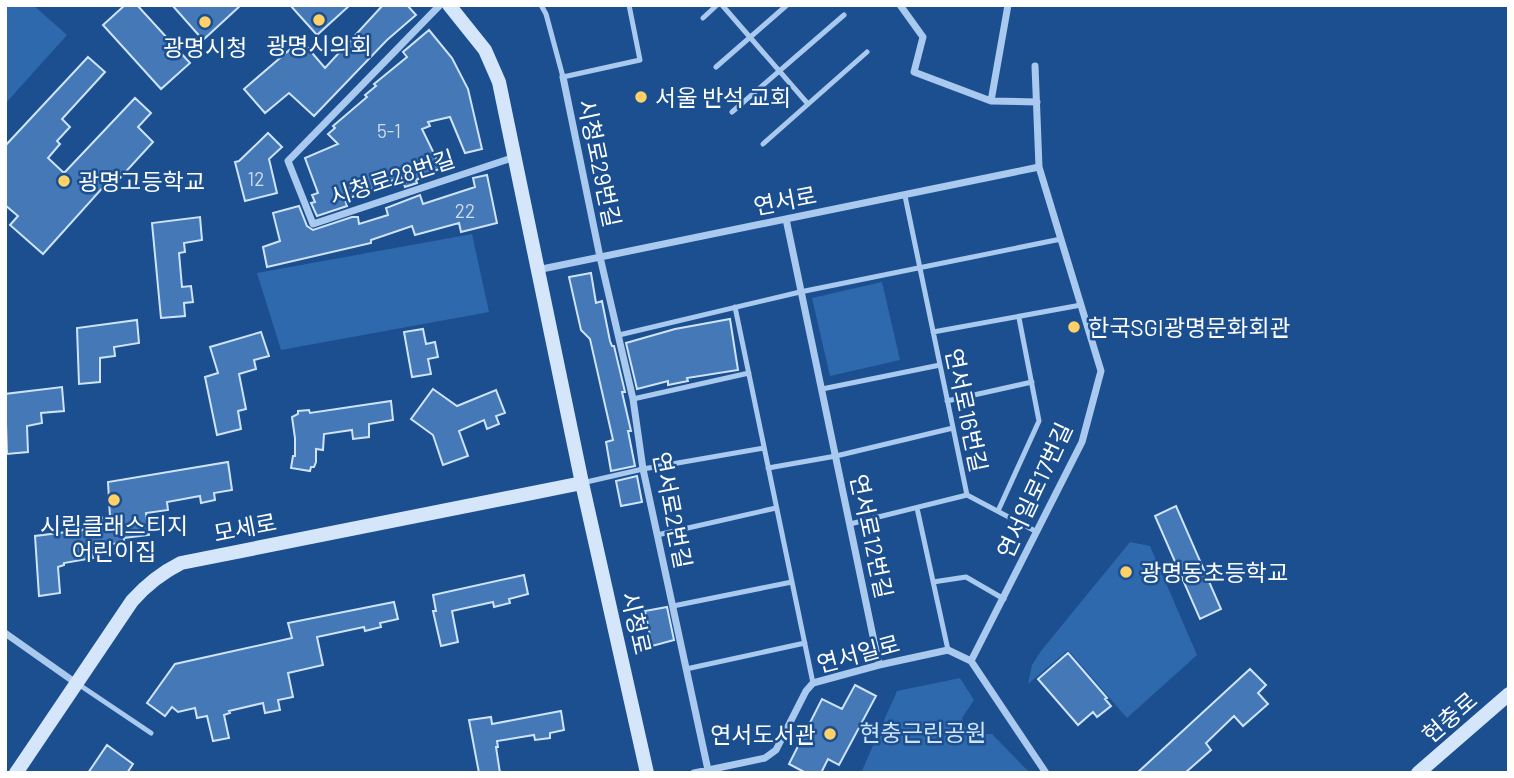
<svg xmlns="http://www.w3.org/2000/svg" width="1514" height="778" font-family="Barlow,'Noto Sans KR',sans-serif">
	<rect width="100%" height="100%" fill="#1b4f8f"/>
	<path fill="#2e69ad" d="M5,5H33L67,35L5,104Z
		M472,234L489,312L281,350L257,273Z
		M882,282L900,360L830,376L812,298Z
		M1130,542L1150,546L1197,655L1127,718L1068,650L1028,684L1032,665L1041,651Z
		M960,678L974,700L962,718L968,734H992L1030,773H861L897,691Z"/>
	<path fill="#4478b7" stroke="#cfe3fa" stroke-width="2" d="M125,5H137L190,63L161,89L103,25Z
		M172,5H241L203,40Z
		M290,5H350L317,35Z
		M383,5H407L416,15L387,40L314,116L289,93L265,113L244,89L301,40L325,68Z
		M429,30L452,58L468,89L482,149L465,153L450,117L428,122L430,126L422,129L441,168L416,180L417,183L405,187L401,177L345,200L347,206L317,216L311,203L315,202L312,195L318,193L305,158L338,144L328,134L335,128L333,126L367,97L365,95L376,86L374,84L407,57L403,52Z
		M88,57L105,72L62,119L70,127L57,141L60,144L48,158L64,173L135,98L151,113L138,127L153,142L110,189L105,185L43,254L10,225L18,216L5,205V146Z
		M268,133L282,147L269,159L277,193L245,201L235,162L239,161Z
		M487,175L497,223L461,232L459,223L415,235L412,226L371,240V243L267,267L263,247L280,241L273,213L299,206L307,226L313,230L352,217H358L359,224L388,215L386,208L420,195L423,204L475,187L473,178Z
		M200,217L202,240L184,243L185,252L179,253L182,287L191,286L193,302L184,303L185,316L161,318L152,223Z
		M591,273L596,303L602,301L610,341L612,346H614L625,392H622L631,431H628L635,466L611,471L606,442L613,440L590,339L581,330L569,277Z
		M730,319L738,370L687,378L688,381L668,385V381L637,389L626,343L675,329Z
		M137,320L139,343L114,347L115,356L100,358V382L79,384L77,328Z
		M423,329L426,344L435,342L438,357L428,359L431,374L412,377L404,332Z
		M261,332L269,356L254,360L256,369L239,374L246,409L238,411L241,429L217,435L205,377L218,373L210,347Z
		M62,387L64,411L41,413L42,423L27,426L28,452L7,454L5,394Z
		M433,389L457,406L496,390L505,413L496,416L499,424L487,429L484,420L459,431L468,456L443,465L433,435L411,419Z
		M391,401L393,420L369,424V437L353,439L352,430L324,434L323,450L316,449V462L314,467H311L310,471L291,468L293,456H295V438L292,417L298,414V411L309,410L310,413Z
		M228,462L232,490L214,493L215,500L201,503L200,496L167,502L168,510L146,513L149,535L124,538V543L109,544L110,548L91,551L93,558L64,563V565L58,567L60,593L39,596L35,536L83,530L86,524L100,522V518L110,517L108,482Z
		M637,476L642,502L621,506L616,481Z
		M1176,506L1221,609L1200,619L1155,516Z
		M524,575L528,594L509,599L510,603L494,607L493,602L452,611L458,642L441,646L433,611H436L433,595Z
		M394,602L398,619L380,623L381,627L365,631L364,627L317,637L323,665L288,673L293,697L278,700L280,710L265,713L263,703L229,711L230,713L224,715L229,738L213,741L207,716L197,718L195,708L178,712L172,707L165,716L147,703L175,664L292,638L288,623Z
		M667,607L674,640L652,646L645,611Z
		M1068,653L1107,698L1105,699L1111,706L1097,717L1093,712L1078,725L1038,679Z
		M1250,669L1266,685L1258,693L1268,704L1243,726L1234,716L1206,743L1211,750L1185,773H1137Z
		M855,685L876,696L839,765L828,759L821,773H806L789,764L822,699L842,709Z
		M561,711L564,730L550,733V738L535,740L534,735L497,741L498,747H496L500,773H479L469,720L491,717L492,724Z
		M107,745L133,764L127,773H88Z"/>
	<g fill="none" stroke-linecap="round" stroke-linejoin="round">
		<path stroke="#a9c9ee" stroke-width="5" d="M541,5L546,14L563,77L640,60L629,5
			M722,5L808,104
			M703,18L717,5
			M716,67L787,5
			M732,112L844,15
			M763,144L867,52
			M905,196L967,495
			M735,307L813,683
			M933,332L1081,305
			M619,335L800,292L1061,239
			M822,389L940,365
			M633,399L749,373
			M947,401L1032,382
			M768,468L836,456L953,428
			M582,483L643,469L764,448
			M917,508L948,650
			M998,511L1039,421L1019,318
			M850,524L967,495L1037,532
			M657,535L776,508
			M933,582L966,577L1004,599
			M673,606L792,582
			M686,669L805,643
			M78,684L151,733"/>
		<path stroke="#a9c9ee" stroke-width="7" d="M440,5L288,161L313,224L515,157
			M900,5L923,37L914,72L991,101L1037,102
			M563,77L600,257L633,399L643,469L708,770
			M991,101L1008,5
			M786,219L879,665
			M537,270L1039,167
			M5,633L76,683
			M971,661L1082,442L1101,371L1039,167L1035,66
			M694,773L765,758L776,750L806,691L813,683L879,665L948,650L971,661L1046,773"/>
		<path stroke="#d6e6fa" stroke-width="14" d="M449,5L485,50L499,82L582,483L647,773
			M16,773L132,601C147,584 161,573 181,563L582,483
			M1418,773L1509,694"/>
	</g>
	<g fill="#ffd166" stroke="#1b4f8f" stroke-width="2.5">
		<circle cx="319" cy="20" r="7"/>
		<circle cx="205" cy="22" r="7"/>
		<circle cx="641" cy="97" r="7"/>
		<circle cx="64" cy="181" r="7"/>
		<circle cx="1074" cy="327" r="7"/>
		<circle cx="114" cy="500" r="7"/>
		<circle cx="1126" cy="572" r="7"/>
		<circle cx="830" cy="734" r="7"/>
	</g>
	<g text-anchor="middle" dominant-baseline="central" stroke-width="5" stroke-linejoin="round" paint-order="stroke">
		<g font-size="19" fill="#d0dded">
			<text x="389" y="130">5-1</text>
			<text x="256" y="178">12</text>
			<text x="465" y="210">22</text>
		</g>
		<g font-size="23" fill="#fff" stroke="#1b4f8f" text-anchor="start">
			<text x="319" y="45" text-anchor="middle">광명시의회</text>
			<text x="205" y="47" text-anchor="middle">광명시청</text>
			<text x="655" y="97">서울 반석 교회</text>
			<text x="78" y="181">광명고등학교</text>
			<text x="1088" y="327">한국SGI광명문화회관</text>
			<text x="114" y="525" text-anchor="middle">시립클래스티지<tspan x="114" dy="26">어린이집</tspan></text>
			<text x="1140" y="572">광명동초등학교</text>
			<text x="816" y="734" text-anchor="end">연서도서관</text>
		</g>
		<g font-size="23" fill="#fff" stroke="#1b4f8f">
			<text transform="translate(600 163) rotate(78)">시청로29번길</text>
			<text transform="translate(392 177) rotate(-18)">시청로28번길</text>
			<text transform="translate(785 200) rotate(-11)">연서로</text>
			<text transform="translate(967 410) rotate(78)">연서로16번길</text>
			<text transform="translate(1034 490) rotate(-65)">연서일로17번길</text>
			<text transform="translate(673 510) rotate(79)">연서로2번길</text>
			<text transform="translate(245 527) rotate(-11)">모세로</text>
			<text transform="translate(872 536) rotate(78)">연서로12번길</text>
			<text transform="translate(637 623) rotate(77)">시청로</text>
			<text transform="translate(858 653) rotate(-15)">연서일로</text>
			<text transform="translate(1449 717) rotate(-41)">현충로</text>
		</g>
		<g font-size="23" fill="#cfe3fa" stroke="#1b4f8f">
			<text x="923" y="732">현충근린공원</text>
		</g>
	</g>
	<rect width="1514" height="778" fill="none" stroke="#ffffff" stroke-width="14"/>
</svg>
